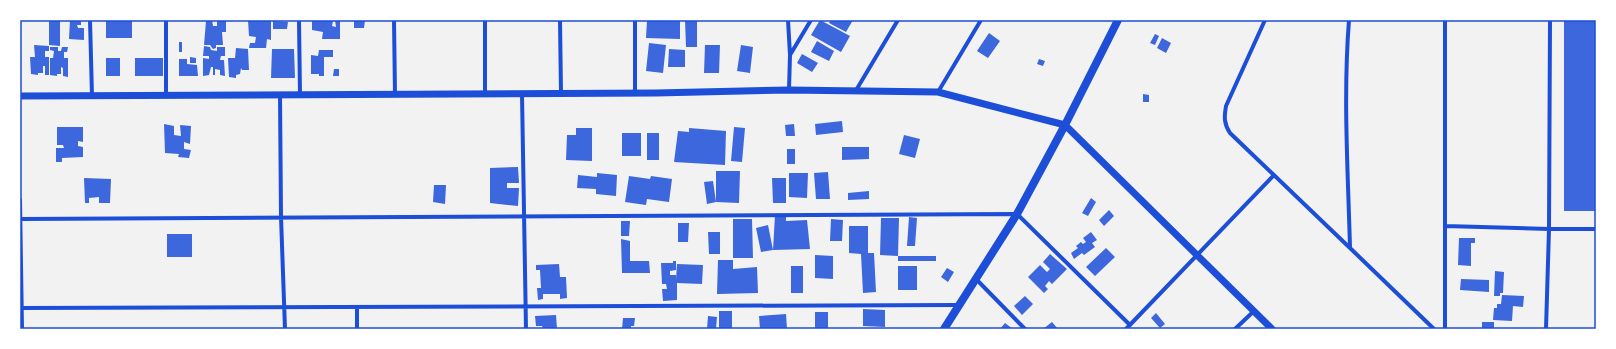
<svg xmlns="http://www.w3.org/2000/svg" width="1616" height="349" font-family="'Crimson Pro',serif">
	<rect width="100%" height="100%" fill="#f2f2f2"/>
	<path fill="#3d67dc" d="M51,20H60V46L49,45V21Z
		M70,20H81V25H77L78,28H84V40L69,39Z
		M106,20H132V38H106Z
		M212,20L213,26H217V20H226V32H222L223,45H216V48L213,49L210,45H204L206,21Z
		M248,20L271,21V40L267,39L266,48H249L250,43H255L256,37L249,36Z
		M335,20H340V39H322L323,32L312,30V21H333L332,26L336,27Z
		M354,20H365L364,28H354Z
		M647,20H680V39L646,38Z
		M685,20H697V47H686Z
		M820,20L850,36L841,52L811,35Z
		M831,20H853L846,32L829,23Z
		M1564,20H1596V211H1564Z
		M273,21L288,22L287,29H273Z
		M989,33L1000,41L988,58L977,51Z
		M1155,34L1159,36L1155,45L1150,43Z
		M1162,38L1171,43L1166,53L1157,48Z
		M817,41L834,51L829,61L811,52Z
		M179,42H182V52H179Z
		M649,43L666,45L663,73L646,71Z
		M34,45L49,46V51H45V57H49V75H45V66H43V73H38V75L31,74L30,57H35Z
		M705,45H720L719,73H704Z
		M741,45L753,47L750,73L737,71Z
		M204,46L210,47L211,50L217,51V47H225V56H221L220,60H224L225,76L220,75V70L215,69V75H213V67H211L209,75L203,76V58L209,59V56H203Z
		M50,47H58V51H61L62,47H68L67,52H64V58H68V77L63,76V68L61,67V74H57V76L50,75V58H53L54,51L50,50Z
		M236,48L248,49L249,70H242L241,68L240,74L236,75V78L229,77L228,58H235Z
		M272,49H294L295,78H271Z
		M669,49L685,50V67H668Z
		M319,50H333V57H324V76H319V74H311V55L318,56Z
		M802,54L818,63L812,72L797,63Z
		M190,57L196,58V63H190Z
		M106,58H120V76H106Z
		M135,58H163V76H135Z
		M179,59H187V64L197,65L198,76H179Z
		M1039,59L1045,61L1043,66L1037,64Z
		M334,69H339V76H333Z
		M1143,94L1149,95V102H1143Z
		M842,121L843,132L816,135L815,124Z
		M164,124L174,126V135L181,136L180,125L191,126L190,144L184,142V149L191,150L189,158L178,157L179,154L165,153Z
		M794,124L795,136H786L785,125Z
		M57,127H83V142L78,141V146L83,147V157L62,158V162H56V148H64L63,145H57Z
		M734,127L745,128L742,162L731,161Z
		M576,128H592V161L566,160L567,135H576Z
		M689,128L726,131L725,165L674,162L678,131L689,132Z
		M622,133H641V156H622Z
		M647,133H659V160H647Z
		M904,135L920,139L915,158L899,154Z
		M842,147H869V159L842,160Z
		M787,149H795V164H787Z
		M518,167L519,183H507V188H519L518,206L490,203V168Z
		M716,171H740L739,203L716,202Z
		M828,172L830,199H816L814,173Z
		M597,173L617,175L616,196L596,194V189L577,188L578,175L597,177Z
		M789,173H808L807,198L789,197Z
		M629,176L650,179L651,176L672,179L669,202L647,199L646,205L625,202Z
		M84,178L111,179L110,203H99V197L89,198V203H85Z
		M772,178H786V203H773Z
		M713,181L716,202L707,204L704,182Z
		M434,185H446L445,204L433,202Z
		M869,191V199L848,200V193Z
		M1091,198L1096,202L1088,216L1082,213Z
		M1109,210L1114,216L1104,226L1099,220Z
		M775,215L786,216V221L807,220L810,249L773,250Z
		M909,217L917,218L915,246H907Z
		M881,218H899L898,256L880,255Z
		M733,219H752L753,258H733Z
		M831,219L843,220L842,241H830Z
		M621,221H630L629,236H621Z
		M678,223H689L688,242H678Z
		M768,225L773,250L761,252L756,228Z
		M849,226H868V253H874L876,292L863,293L861,254L849,253Z
		M708,232H720V254H709Z
		M1091,232L1097,240L1092,243L1095,247L1084,255L1082,253L1074,259L1071,253L1078,248L1076,246L1081,242L1083,244L1086,242L1083,238Z
		M167,234H192V257H167Z
		M1459,238H1475V243H1471V266L1458,265Z
		M621,239L630,241V261H649L650,273H622Z
		M1106,248L1115,257L1095,276L1086,267Z
		M1050,254L1067,269L1052,284L1049,281L1045,286L1048,289L1044,293L1028,277L1040,265L1047,272L1050,269L1043,262Z
		M815,255L833,256V279L815,278Z
		M898,256H936V261H898Z
		M718,260H733V269L757,267L758,293L717,294Z
		M673,261H676V270L670,271V275H676V280L677,264L703,265L702,284L677,283V300L663,301L662,289H667L666,284H662L661,263H673Z
		M559,264L560,277H566L567,298L560,299V294H543V299L538,300L537,288H541L540,270H536V265Z
		M791,266H803V293H791Z
		M898,266H917V290H898Z
		M947,268L954,272L948,282L941,277Z
		M1495,271L1504,272L1503,293H1500V296H1494Z
		M1461,279L1489,280V292L1460,290Z
		M1502,295L1524,296L1523,307L1513,306L1512,321L1493,320L1494,308H1497V304H1501Z
		M1025,296L1033,304L1022,315L1014,306Z
		M863,309L885,310V327L863,326Z
		M719,311H732V329H719Z
		M815,312H828V329H815Z
		M1156,313L1165,324L1160,328L1151,318Z
		M786,314L787,329H760L759,316Z
		M556,315L557,329H543L542,326H536L535,316Z
		M708,316L717,317L716,329H707Z
		M623,318H635L634,326H631V329H622Z
		M1052,322L1058,329H1043Z
		M1482,322H1494V329H1482Z
		M1005,323L1013,329H1000Z"/>
	<g fill="none" stroke-linecap="round" stroke-linejoin="round">
		<path stroke="#1d4ed8" stroke-width="4" d="M90,20L92,96
			M299,20L300,95
			M394,20L395,95
			M485,20V94
			M560,20L561,94
			M788,20L790,55
			M1265,20L1226,106C1224,117 1224,124 1230,133L1350,248
			M1349,20C1343,96 1348,172 1350,248L1434,329
			M789,90L790,55L811,20
			M855,92L898,20
			M938,92L981,20
			M635,93V20
			M522,94L526,329
			M280,95L281,217L285,329
			M166,96V20
			M20,200L22,329
			M20,219L1017,214L1130,325
			M1445,226L1549,229H1596
			M976,279L1025,329
			M357,307V329
			M20,308L958,305
			M1126,329L1274,175
			M1235,329L1254,311
			M1445,329V20
			M1546,329L1549,229L1550,20"/>
		<path stroke="#1d4ed8" stroke-width="7" d="M20,96L656,93L789,90L938,92L1065,125L1272,329"/>
		<path stroke="#1d4ed8" stroke-width="8" d="M944,329L1017,214L1065,125L1118,20"/>
	</g>
	<rect width="1616" height="349" fill="none" stroke="#ffffff" stroke-width="42"/>
	<rect x="21" y="21" width="1574" height="307" fill="none" stroke="#1d4ed8" stroke-width="1.5"/>
</svg>
